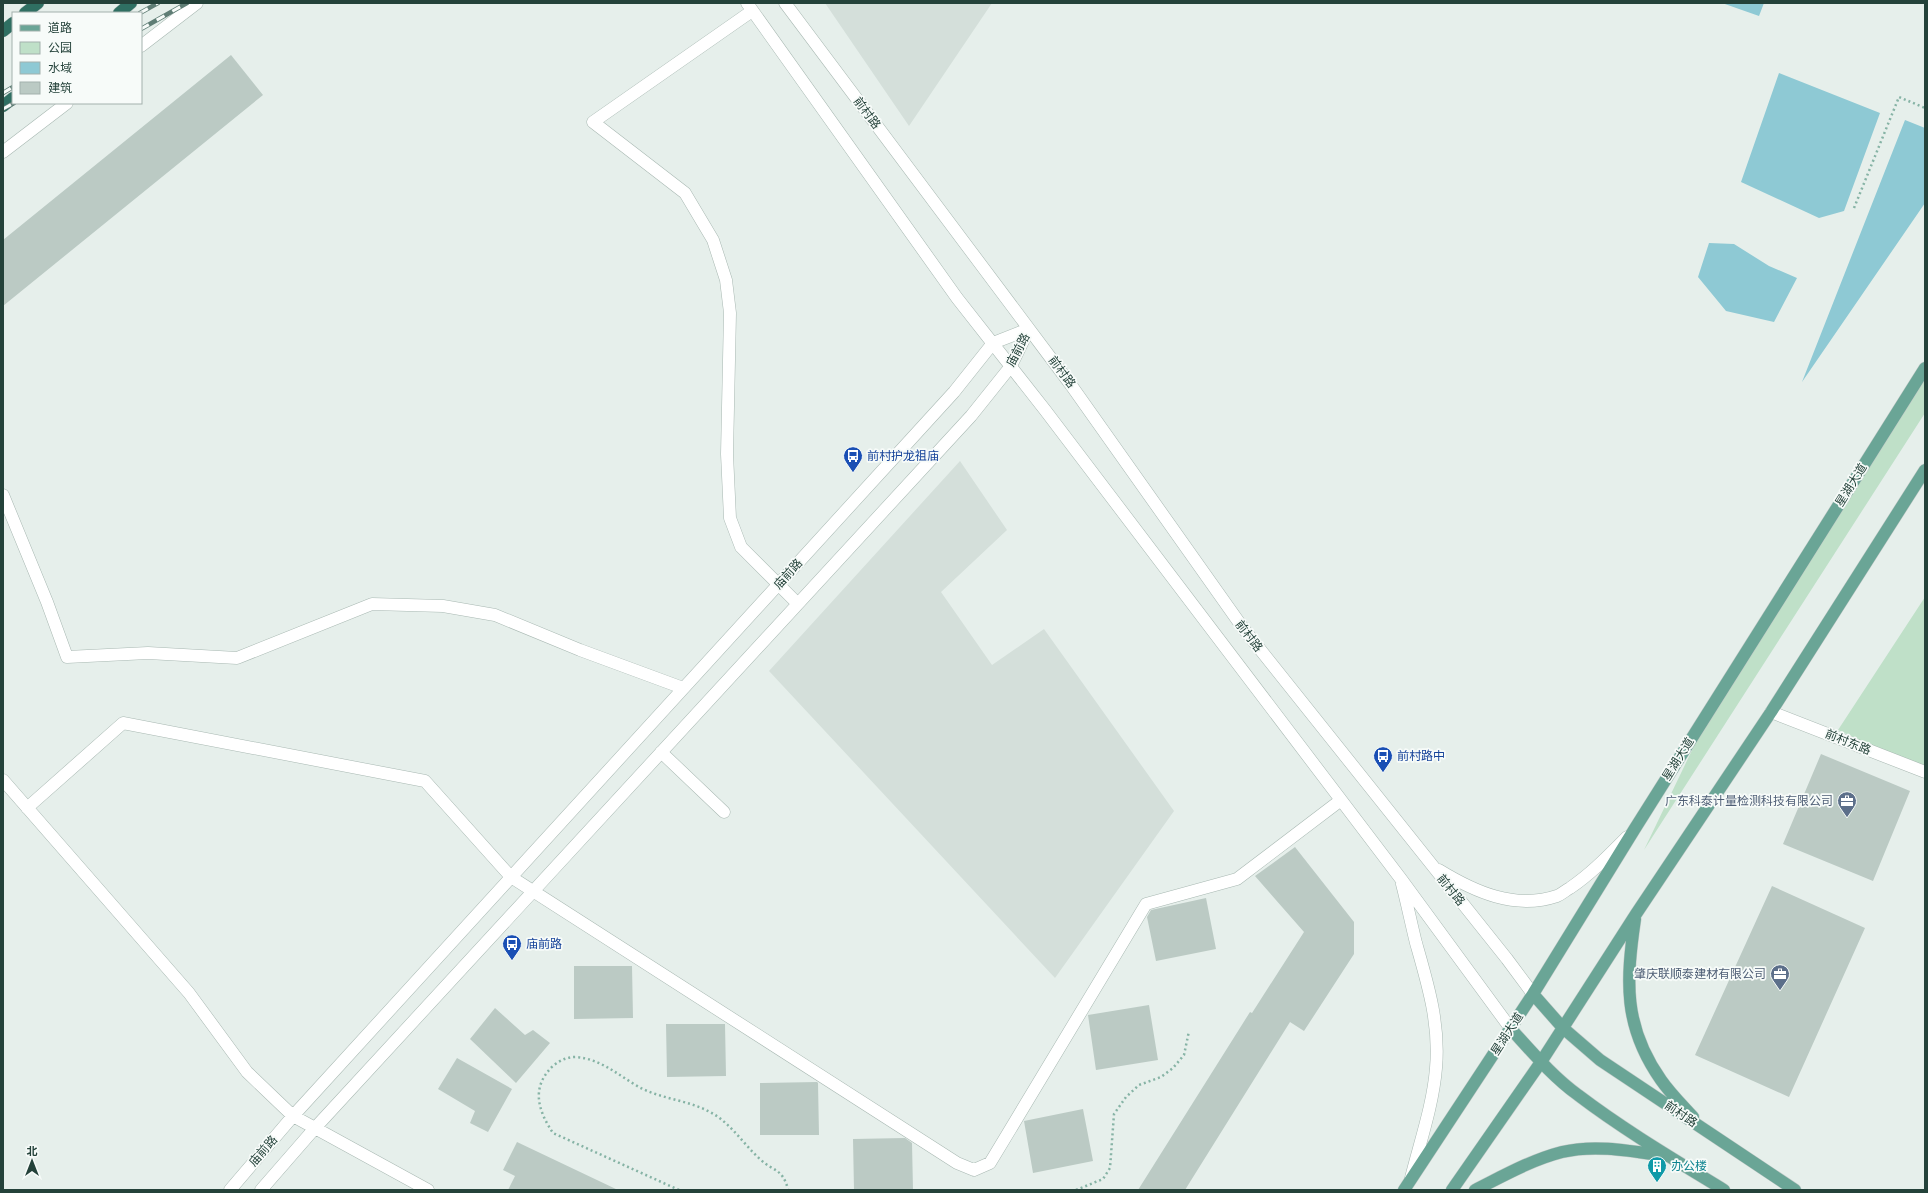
<svg xmlns="http://www.w3.org/2000/svg" width="1928" height="1193" font-family="'Archivo Narrow','Noto Sans SC',sans-serif">
	<rect width="100%" height="100%" fill="#e6efeb"/>
	<path fill="#d4dfda" d="M825,3H992L909,126Z
		M960,461L1007,530L941,592L992,665L1044,629L1174,811L1055,978L769,671Z"/>
	<path fill="#bfe0c8" d="M1925,373V413L1644,850L1707,719Z
		M1925,597V771L1838,730Z"/>
	<path fill="#8ec9d4" d="M1722,3H1764L1759,16Z
		M1779,73L1880,113L1844,211L1819,218L1741,182Z
		M1905,120L1925,128V203L1802,382Z
		M1709,243L1734,244L1769,266L1797,278L1774,322L1726,311L1698,277Z"/>
	<path fill="#bbcac4" d="M231,55L263,95L3,306V240Z
		M1821,754L1910,791L1873,881L1783,844Z
		M1295,847L1354,922V954L1304,1031L1290,1022L1185,1190H1138L1250,1012L1252,1013L1304,932L1255,876Z
		M1772,886L1865,928L1789,1097L1695,1055Z
		M1206,898L1216,949L1156,961L1147,917L1151,910Z
		M574,966H632L633,1018L574,1019Z
		M1149,1005L1158,1060L1096,1070L1088,1015Z
		M495,1008L525,1035L533,1030L550,1043L516,1083L470,1039Z
		M666,1024H725L726,1076L667,1077Z
		M457,1058L512,1089L488,1132L470,1123L475,1111L438,1089Z
		M817,1082L818,1083L819,1135H760V1083Z
		M1083,1109L1093,1161L1033,1173L1024,1121Z
		M905,1138L912,1143L913,1190H854L853,1139Z
		M517,1142L618,1190H508L515,1176L503,1170Z"/>
	<g fill="none" stroke-linecap="round" stroke-linejoin="round">
		<defs>
			<path id="minor" d="M747,3L957,298L1045,410L1401,879L1511,1029
				M785,3L1071,385L1243,628L1507,959L1533,994
				M752,11L593,122L685,193L713,240L726,280L730,313L727,454L730,518L741,547L798,604
				M141,46L197,3
				M3,152L67,103
				M3,495L47,602L67,657L148,653L237,658L372,604L443,606L495,615L580,650L683,688
				M1771,712L1925,772
				M661,752L724,812
				M3,780L189,993L247,1072L293,1116L428,1190
				M27,808L123,723L425,781L511,877L957,1163L974,1170L990,1163L1146,904L1237,879L1341,800
				M1439,870C1475,892 1515,910 1557,896C1562,894 1566,890 1570,888C1592,873 1609,855 1627,837
				M1402,884C1407,903 1411,923 1416,943C1428,985 1440,1024 1436,1068C1433,1105 1420,1142 1411,1178
				M230,1190L293,1116L954,392L993,343L1029,329
				M261,1190L315,1128L971,416L1011,366L1029,329"/>
			<path id="major" d="M1635,919C1626,981 1623,1026 1661,1080C1670,1093 1682,1105 1693,1117
				M1533,994L1563,1028L1600,1060L1795,1190
				M1511,1029C1532,1052 1553,1077 1578,1095C1624,1130 1675,1160 1724,1190
				M1404,1190L1533,994L1634,830L1925,368
				M1452,1190L1541,1062L1636,914L1771,712L1925,470
				M1475,1190C1503,1176 1531,1160 1562,1152C1595,1144 1631,1151 1665,1156"/>
			<path id="highway" d="M25,13L38,3
				M119,13L131,3
				M3,31L13,23
				M3,106L13,98"/>
		</defs>
		<use href="#minor" stroke="#a8b8b2" stroke-width="13"/>
		<use href="#major" stroke="#c2cac8" stroke-width="13"/>
		<use href="#highway" stroke="#c2cac8" stroke-width="13"/>
		<path stroke="#86b3a5" stroke-width="2.5" stroke-dasharray="2 3" stroke-linecap="butt" d="M1854,208L1899,97L1925,108
			M679,1190L553,1133C537,1109 531,1086 554,1065C561,1060 567,1057 576,1057C601,1059 618,1075 639,1087C661,1099 688,1100 710,1112C731,1123 743,1144 761,1160C774,1172 782,1168 788,1189
			M1076,1190L1103,1179L1110,1168L1114,1114L1126,1097L1139,1085L1161,1077L1173,1068L1184,1055L1189,1031"/>
		<use href="#minor" stroke="#fff" stroke-width="12"/>
		<use href="#major" stroke="#6aa596" stroke-width="12"/>
		<use href="#highway" stroke="#2f6f62" stroke-width="12"/>
		<defs>
			<path id="rail" d="M140,13L158,3
				M141,29L187,3
				M3,93L13,87
				M3,109L14,103"/>
		</defs>
		<use href="#rail" stroke="#5f7d75" stroke-width="4.5"/>
		<use href="#rail" stroke="#f7fbf9" stroke-width="3" stroke-dasharray="9" stroke-linecap="butt"/>
	</g>
	<defs>
		<symbol id="bus-pin" viewBox="-11 -11 22 30"><path d="M0 17L-7.5 6A9.5 9.5 0 1 1 7.5 6Z" fill="#1a4fb4" stroke="#f7fbf9"/><path d="M-5-6H5V4H4V6H2V4H-2V6H-4V4H-5ZM-3.5-4V0h7V-4ZM-3.5 1.2v1.5H-2V1.2ZM2 1.2v1.5H3.5V1.2Z" fill="#fff"/></symbol>
		<symbol id="office-pin" viewBox="-11 -11 22 30"><path d="M0 17L-7.5 6A9.5 9.5 0 1 1 7.5 6Z" fill="#5c6f8a" stroke="#f7fbf9"/><path d="M-6-3h4V-5.5h4V-3h4V5H-6ZM-1-4.5V-3h2v-1.5ZM-6 0V1H6V0Z" fill="#fff"/></symbol>
		<symbol id="building-pin" viewBox="-11 -11 22 30"><path d="M0 17L-7.5 6A9.5 9.5 0 1 1 7.5 6Z" fill="#0f9aa8" stroke="#f7fbf9"/><path d="M-4-6H4V6H1V3H-1V6H-4ZM-2.5-4.3h1.7v1.8h-1.7ZM.8-4.3h1.7v1.8H.8ZM-2.5-1h1.7V.8h-1.7ZM.8-1h1.7V.8H.8Z" fill="#fff"/></symbol>
	</defs>
	<g fill-rule="evenodd">
		<use href="#bus-pin" x="842" y="445" width="22" height="30"/>
		<use href="#bus-pin" x="1372" y="745" width="22" height="30"/>
		<use href="#office-pin" x="1836" y="790" width="22" height="30"/>
		<use href="#bus-pin" x="501" y="933" width="22" height="30"/>
		<use href="#office-pin" x="1769" y="963" width="22" height="30"/>
		<use href="#building-pin" x="1646" y="1155" width="22" height="30"/>
	</g>
	<g text-anchor="middle" dominant-baseline="central" stroke-width="3.5" stroke-linejoin="round" paint-order="stroke">
		<g font-size="12" fill="#24423a" stroke="#f7fbf9">
			<text transform="translate(867 113) rotate(53)">前村路</text>
			<text transform="translate(1018 350) rotate(-62)">庙前路</text>
			<text transform="translate(1062 372) rotate(53)">前村路</text>
			<text transform="translate(1851 485) rotate(-58)">星湖大道</text>
			<text transform="translate(788 574) rotate(-48)">庙前路</text>
			<text transform="translate(1249 636) rotate(52)">前村路</text>
			<text transform="translate(1848 742) rotate(22)">前村东路</text>
			<text transform="translate(1678 759) rotate(-58)">星湖大道</text>
			<text transform="translate(1451 890) rotate(51)">前村路</text>
			<text transform="translate(1507 1034) rotate(-57)">星湖大道</text>
			<text transform="translate(1681 1114) rotate(34)">前村路</text>
			<text transform="translate(263 1151) rotate(-49)">庙前路</text>
		</g>
		<g font-size="12" fill="#164399" stroke="#f7fbf9" text-anchor="start">
			<text x="867" y="456">前村护龙祖庙</text>
			<text x="1397" y="756">前村路中</text>
			<text x="526" y="944">庙前路</text>
		</g>
		<g font-size="12" fill="#4e5e75" stroke="#f7fbf9" text-anchor="end">
			<text x="1833" y="801">广东科泰计量检测科技有限公司</text>
			<text x="1766" y="974">肇庆联顺泰建材有限公司</text>
		</g>
		<g font-size="12" fill="#0d838f" stroke="#f7fbf9" text-anchor="start">
			<text x="1671" y="1166">办公楼</text>
		</g>
	</g>
	<rect width="1928" height="1193" fill="none" stroke="#24423a" stroke-width="8"/>
	<rect x="12" y="12" width="130" height="92" fill="#f7fbf9" stroke="#a3b1ad"/>
	<rect x="20" y="25" width="20" height="6" fill="#6aa596" stroke="#a3b1ad"/>
	<text x="48" y="32" font-size="12" fill="#24423a">道路</text>
	<rect x="20" y="42" width="20" height="12" fill="#bfe0c8" stroke="#a3b1ad"/>
	<text x="48" y="52" font-size="12" fill="#24423a">公园</text>
	<rect x="20" y="62" width="20" height="12" fill="#8ec9d4" stroke="#a3b1ad"/>
	<text x="48" y="72" font-size="12" fill="#24423a">水域</text>
	<rect x="20" y="82" width="20" height="12" fill="#bbcac4" stroke="#a3b1ad"/>
	<text x="48" y="92" font-size="12" fill="#24423a">建筑</text>
	<g transform="translate(32 1161)" stroke="#f7fbf9" stroke-width="3" paint-order="stroke">
	<path d="M0-3L7 15L0 10L-7 15Z" fill="#24423a"/>
	<text y="-6" font-size="11" font-weight="bold" text-anchor="middle" fill="#24423a">北</text>
	</g>
</svg>
